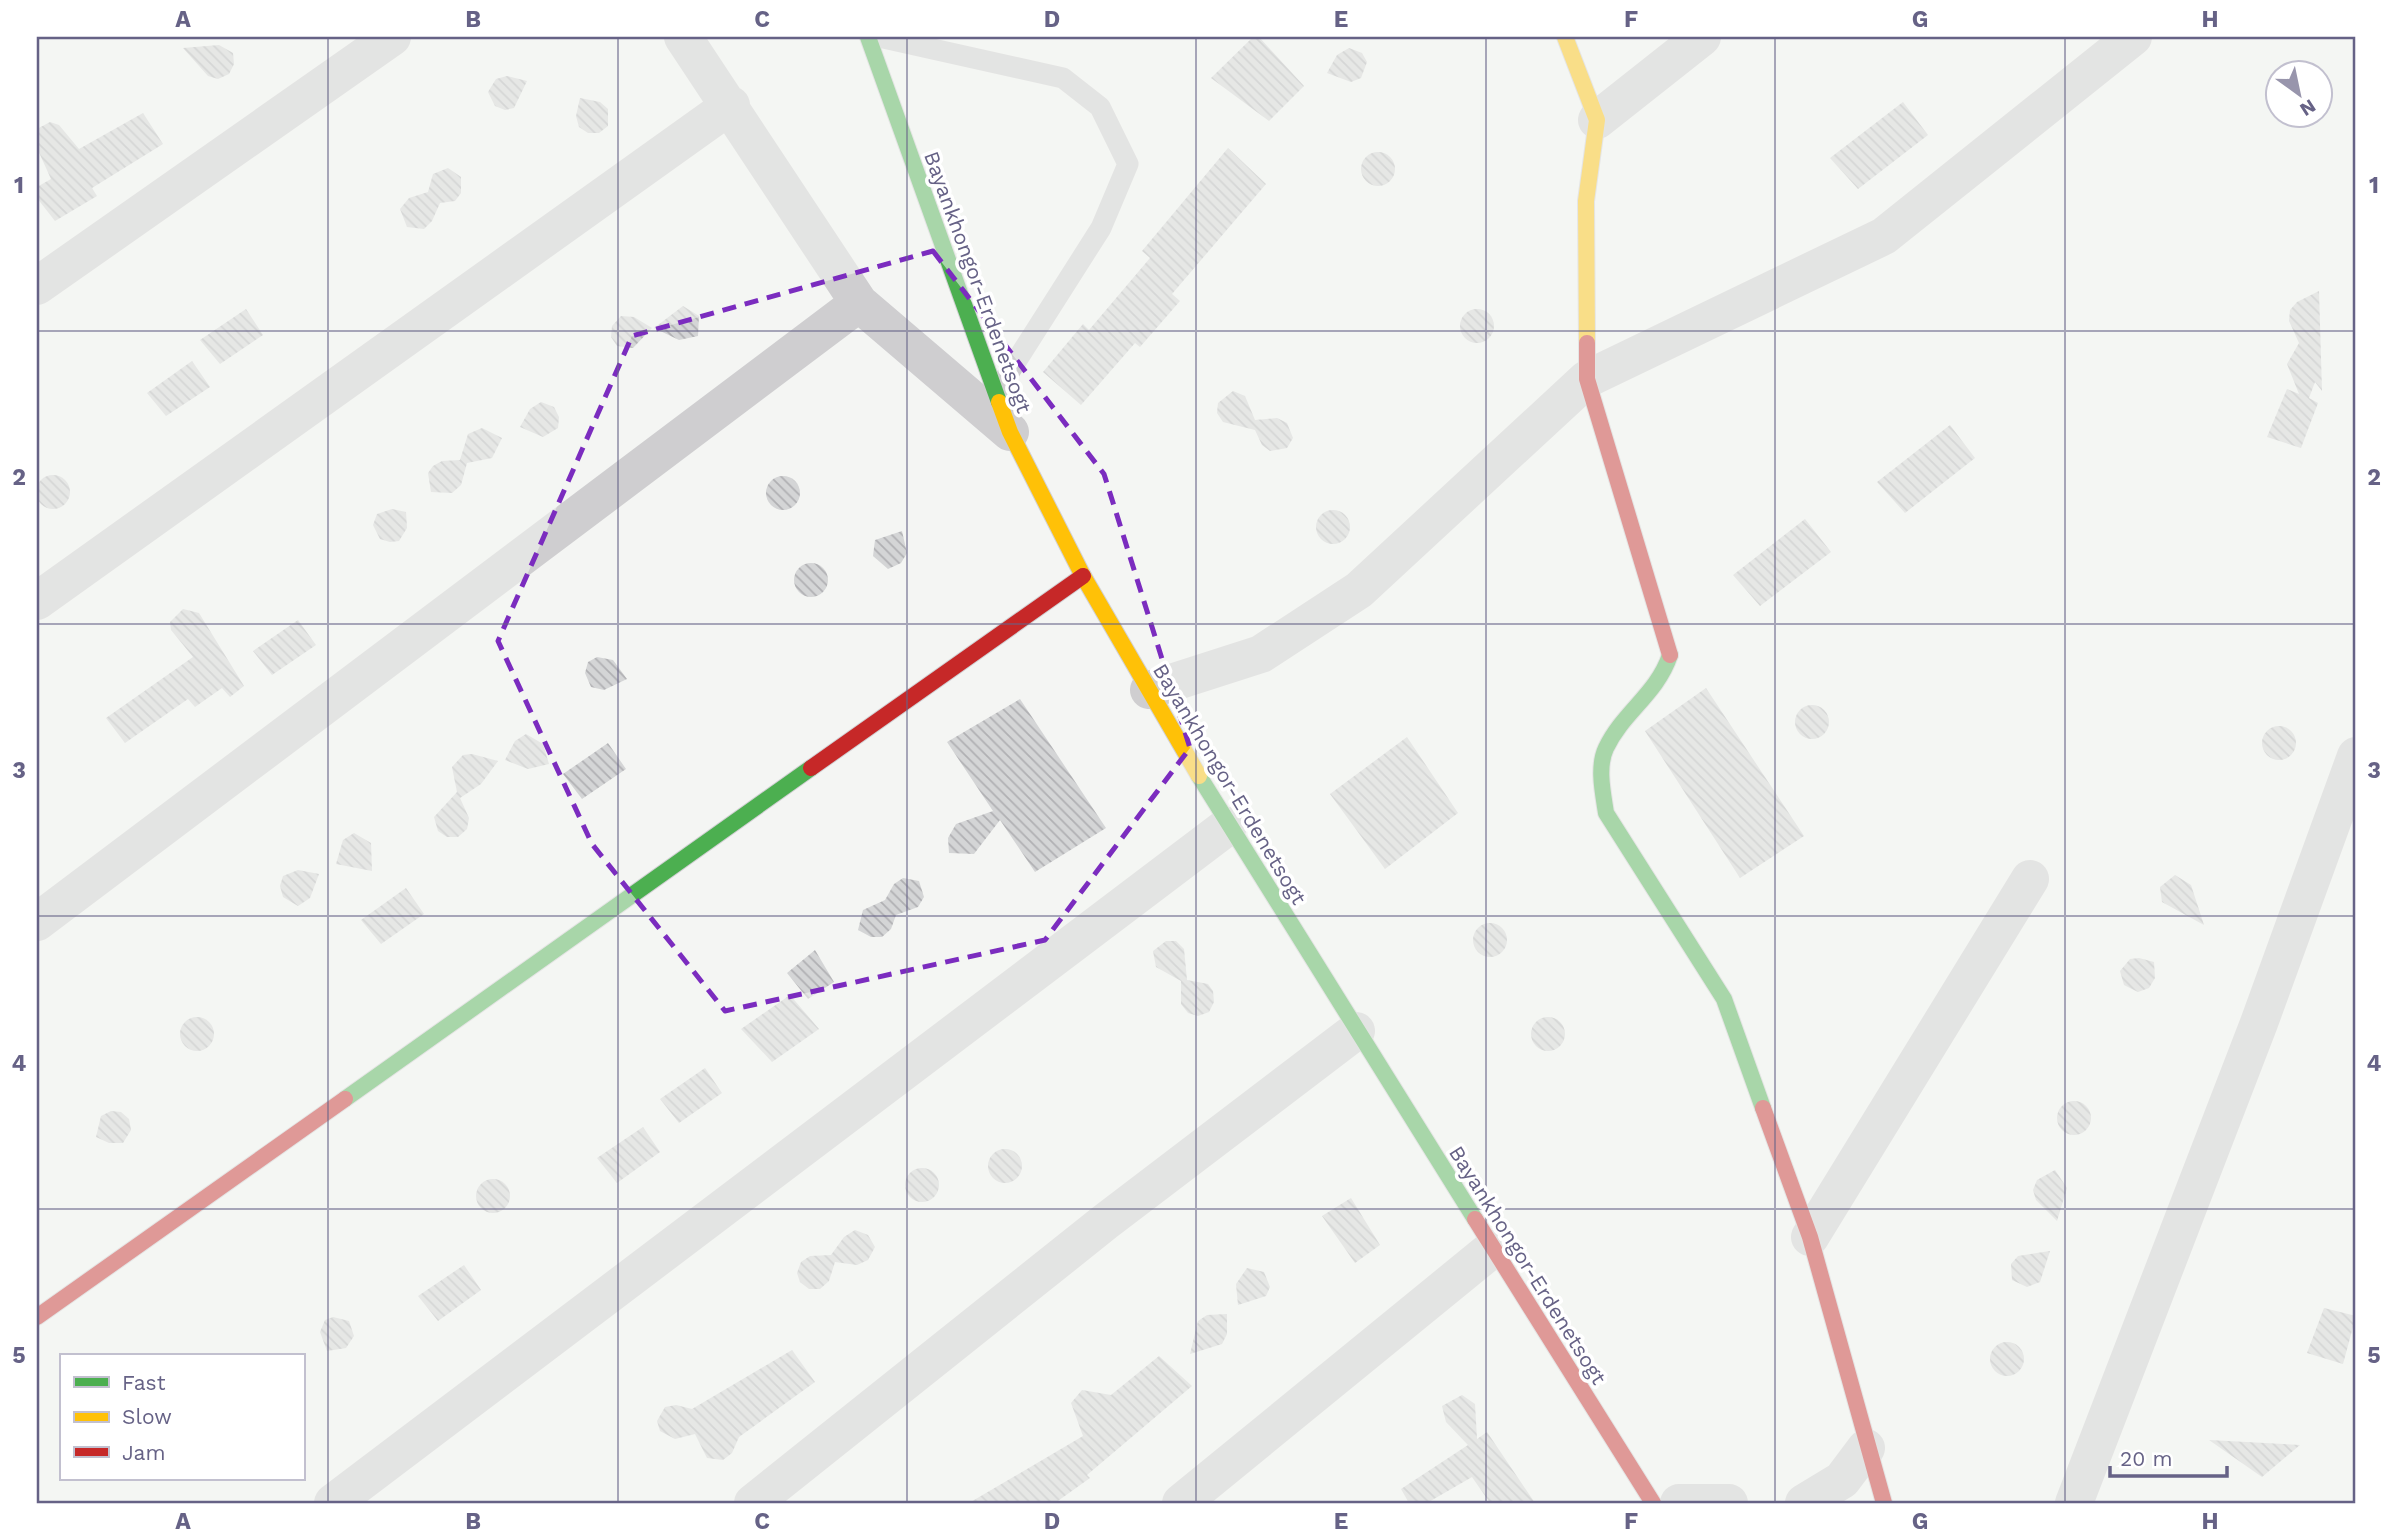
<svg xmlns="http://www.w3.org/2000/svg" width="2393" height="1540" font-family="'Work Sans',sans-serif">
	<defs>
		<pattern id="building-back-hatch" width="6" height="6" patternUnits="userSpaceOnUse" patternTransform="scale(1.75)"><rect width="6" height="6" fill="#d4d5d6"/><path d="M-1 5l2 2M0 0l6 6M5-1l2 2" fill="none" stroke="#b0b0b3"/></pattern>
	</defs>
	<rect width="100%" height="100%" fill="#f4f5f3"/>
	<path fill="url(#building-back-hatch)" d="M1253,37H1259L1304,86L1269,121L1211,78Z
		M219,45L233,53L234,64L229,74L218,79L208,76L183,48Z
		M1349,48L1362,53L1367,62L1361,78L1351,82L1327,73L1337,55Z
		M507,76L527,81L514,108L505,110L495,106L488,92L496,79Z
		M580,98L600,102L608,109V126L599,133H588L579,127L576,116Z
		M1903,102L1928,135L1858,189L1830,158Z
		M143,113L163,144L92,188L97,196L55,221L37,198V187L51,179L37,148V129L50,122L59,125L79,149Z
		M1228,148L1266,184L1172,294L1180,301L1140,347L1135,343L1081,405L1043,372L1083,324L1089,330L1150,258L1142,251Z
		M1361 169a17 17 0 1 1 34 0a17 17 0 1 1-34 0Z
		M448,168L461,177V193L455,201L440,203L432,221L424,229L407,227L400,209L409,198L428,192L433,174Z
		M2319,291L2322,391L2315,382L2309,398L2318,403L2301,448L2267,437L2287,389L2299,394L2287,364L2299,343L2289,321L2290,310L2297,302Z
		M683,306L699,316L698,336L679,340L654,328Z
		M246,309L263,335L220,364L200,340Z
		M1460 326a17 17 0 1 1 34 0a17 17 0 1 1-34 0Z
		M621,316L634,317L652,328L633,348L617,346L611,337L612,326Z
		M192,361L210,387L166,416L147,393Z
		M1233,391L1245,396L1255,420L1277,418L1287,423L1293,438L1287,448L1270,451L1262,445L1255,430L1223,422L1217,413L1218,403Z
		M541,402L554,407L559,417L558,428L543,437L520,427L530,409Z
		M1950,425L1975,458L1905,513L1877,482Z
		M482,428L502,438L492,458L467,463L461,485L452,493L431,492L428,473L433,466L442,461L460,460L468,434Z
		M36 492a17 17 0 1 1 34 0a17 17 0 1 1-34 0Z
		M766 493a17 17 0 1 1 34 0a17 17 0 1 1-34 0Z
		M392,509L406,512L407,528L399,541L390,542L380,539L373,525L377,514Z
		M1316 527a17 17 0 1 1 34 0a17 17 0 1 1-34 0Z
		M1805,519L1831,552L1760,606L1733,575Z
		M902,531L907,553L901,563L888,569L873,556L875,540Z
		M794 580a17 17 0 1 1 34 0a17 17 0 1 1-34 0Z
		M183,609L199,613L244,686L230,697L222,688L195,707L188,699L125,743L106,718L193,657L171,630L170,622Z
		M298,620L316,645L272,675L253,651Z
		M597,657L613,660L627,679L604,690L591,687L585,673L588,662Z
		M1706,688L1804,836L1740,878L1645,731Z
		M1020,699L1106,828L1035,872L1000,820L974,854L949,853L948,838L956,824L993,811L947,742Z
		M1795 722a17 17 0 1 1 34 0a17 17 0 1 1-34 0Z
		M2262 743a17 17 0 1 1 34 0a17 17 0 1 1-34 0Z
		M526,734L543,744L549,764L528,769L505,760L515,741Z
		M1407,737L1458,813L1385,869L1330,794Z
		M608,743L626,769L582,799L563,774Z
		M472,754L498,761L481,784L460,798L469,818L467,829L458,837H447L438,831L434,817L457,792L452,767L463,755Z
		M354,833L371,843L372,871L336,864L343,840Z
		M298,870L319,874L310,898L298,906L283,897L280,886L283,876Z
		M2175,875L2191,885L2204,925L2162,902L2160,887Z
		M903,878L919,881L924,897L918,907L896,915L891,929L882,937H871L858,930L863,910L885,900L894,884Z
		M406,888L424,914L381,944L361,920Z
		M1473 940a17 17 0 1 1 34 0a17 17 0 1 1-34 0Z
		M1166,941H1176L1184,949L1187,980L1208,984L1213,991L1214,1002L1209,1012L1198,1016L1188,1013L1181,1004V981L1156,967L1153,951Z
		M815,950L834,982L808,999L787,973Z
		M2139,958L2154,962L2155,978L2149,988L2138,992L2124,985L2120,971L2130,959Z
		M790,995L819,1029L772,1062L741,1029Z
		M1531 1034a17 17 0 1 1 34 0a17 17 0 1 1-34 0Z
		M180 1034a17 17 0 1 1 34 0a17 17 0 1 1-34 0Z
		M705,1068L722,1093L679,1123L660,1099Z
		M2057 1118a17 17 0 1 1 34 0a17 17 0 1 1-34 0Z
		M111,1111L121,1112L129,1119L131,1130L123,1143H109L96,1137L101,1116Z
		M643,1127L660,1152L617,1183L597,1158Z
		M988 1166a17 17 0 1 1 34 0a17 17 0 1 1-34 0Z
		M905 1185a17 17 0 1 1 34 0a17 17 0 1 1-34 0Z
		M2055,1170L2067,1188L2057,1221L2036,1200L2033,1190L2037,1180Z
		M476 1196a17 17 0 1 1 34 0a17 17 0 1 1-34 0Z
		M1351,1198L1380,1245L1355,1263L1322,1216Z
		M855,1230L868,1235L875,1247L868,1260L857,1265L835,1262L829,1281L820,1289H809L800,1282L797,1273L801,1262L810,1256L831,1255L844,1237Z
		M2050,1251L2040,1282L2027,1287L2012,1280L2011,1264L2018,1256Z
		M464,1265L481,1290L438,1321L418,1296Z
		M1247,1268L1264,1272L1270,1287L1266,1296L1238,1305L1236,1284Z
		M2324,1308L2356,1316L2343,1364L2307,1353Z
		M1227,1314V1334L1222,1344L1190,1354L1198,1321L1207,1315Z
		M333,1317L349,1321L354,1336L346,1348L327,1351L320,1332L325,1320Z
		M1990 1359a17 17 0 1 1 34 0a17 17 0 1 1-34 0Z
		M792,1350L815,1382L739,1437L732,1453L723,1460L707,1458L695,1434L675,1439L660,1431L657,1421L665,1407L676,1405L692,1409Z
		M1159,1356L1192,1386L1087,1475L1090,1478L1055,1503H969L1083,1436L1071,1403L1082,1390L1111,1395Z
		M1462,1395L1475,1404L1477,1439L1487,1432L1535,1503H1490L1472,1477L1427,1503H1409L1401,1489L1468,1445L1446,1422L1442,1406Z
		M2209,1440L2300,1445L2262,1477Z"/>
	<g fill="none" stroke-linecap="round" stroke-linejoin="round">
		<defs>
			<path id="fast" d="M868,37L999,402
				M1670,655C1657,694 1623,712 1606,748C1597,767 1603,793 1606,813L1724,999L1763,1108
				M1199,776L1475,1219
				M345,1099L811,768"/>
			<path id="slow" d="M1565,37L1597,120L1586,201L1587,343
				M999,402L1010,432L1083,576L1199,776"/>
			<path id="jam" d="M1587,343V379L1670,655
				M811,768L1083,576
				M1763,1108L1810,1237L1884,1503
				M1475,1219L1653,1503
				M37,1317L345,1099"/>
		</defs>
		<use href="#fast" stroke="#d2d1d4" stroke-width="18"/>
		<use href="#slow" stroke="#d2d1d4" stroke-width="18"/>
		<use href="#jam" stroke="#d2d1d4" stroke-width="18"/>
		<path stroke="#cfced0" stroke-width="21" d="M879,37L1063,78L1100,107L1128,164L1101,228L996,393"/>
		<path stroke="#cfced0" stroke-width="38" d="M683,37L859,303L1010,432
			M1597,120L1702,37
			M37,286L392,37
			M37,601L731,105
			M1149,690L1261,654L1359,590L1587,379L1884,236L2133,37
			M37,922L859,303
			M1810,1237L2030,879
			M333,1503L1228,826
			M753,1503L1105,1222L1356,1031
			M1181,1503L1492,1249
			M1679,1503H1729
			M1804,1503L1842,1480L1866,1448
			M2074,1503L2259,1023L2356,756"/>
		<use href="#fast" stroke="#4caf50" stroke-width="16"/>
		<use href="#slow" stroke="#ffc107" stroke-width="16"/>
		<use href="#jam" stroke="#c62828" stroke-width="16"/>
	</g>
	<path d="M0 0H2393V1540H0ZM933,251L1104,474L1190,748L1045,940L725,1011L592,844L498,641L632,336Z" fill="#f4f5f3" fill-opacity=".55" fill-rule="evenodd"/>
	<path fill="none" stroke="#7b2cbf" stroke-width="5" stroke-dasharray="14 9" stroke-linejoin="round" d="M933,251L1104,474L1190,748L1045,940L725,1011L592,844L498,641L632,336Z"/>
	<path fill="none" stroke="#666286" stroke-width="2" stroke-opacity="0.55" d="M328,37V1503M618,37V1503M907,37V1503M1196,37V1503M1486,37V1503M1775,37V1503M2065,37V1503M37,331H2356M37,624H2356M37,916H2356M37,1209H2356"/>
	<g text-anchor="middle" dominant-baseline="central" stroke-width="7" stroke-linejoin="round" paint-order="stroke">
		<g font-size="21" fill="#666286" stroke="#fff">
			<text transform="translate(978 282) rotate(70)">Bayankhongor-Erdenetsogt</text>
			<text transform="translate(1230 784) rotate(59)">Bayankhongor-Erdenetsogt</text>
			<text transform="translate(1528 1265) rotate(58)">Bayankhongor-Erdenetsogt</text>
		</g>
	</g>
	<rect width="2393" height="1540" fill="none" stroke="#ffffff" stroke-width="77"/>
	<rect x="60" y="1354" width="245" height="126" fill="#ffffff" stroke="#c2c0cf" stroke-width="2"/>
	<rect x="74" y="1377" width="35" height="10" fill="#4caf50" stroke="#c2c0cf" stroke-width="2"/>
	<text x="122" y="1390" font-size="21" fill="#666286">Fast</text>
	<rect x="74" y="1412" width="35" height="10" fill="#ffc107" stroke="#c2c0cf" stroke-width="2"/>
	<text x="122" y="1424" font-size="21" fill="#666286">Slow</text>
	<rect x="74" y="1447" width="35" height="10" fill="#c62828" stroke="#c2c0cf" stroke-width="2"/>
	<text x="122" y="1460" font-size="21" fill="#666286">Jam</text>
	<g transform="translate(2299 94) rotate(147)"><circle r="33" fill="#ffffff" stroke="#c2c0cf" stroke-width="2"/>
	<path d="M0-5L12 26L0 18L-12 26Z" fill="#9895ac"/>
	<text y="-10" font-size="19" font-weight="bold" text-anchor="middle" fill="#666286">N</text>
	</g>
	<path d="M2110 1466v10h117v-10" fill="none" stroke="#666286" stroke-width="3.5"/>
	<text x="2120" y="1466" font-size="21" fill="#666286" stroke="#ffffff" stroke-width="5" paint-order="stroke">20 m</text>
	<rect x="38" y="38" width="2316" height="1464" fill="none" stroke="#666286" stroke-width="2.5"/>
	<g font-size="23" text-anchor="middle" font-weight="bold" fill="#666286">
		<text x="183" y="27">A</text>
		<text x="473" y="27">B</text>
		<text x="762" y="27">C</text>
		<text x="1052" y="27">D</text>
		<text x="1341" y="27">E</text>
		<text x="1631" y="27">F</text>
		<text x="1920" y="27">G</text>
		<text x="2210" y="27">H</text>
		<text x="19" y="193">1</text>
		<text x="2374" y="193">1</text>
		<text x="19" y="485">2</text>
		<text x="2374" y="485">2</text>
		<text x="19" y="778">3</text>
		<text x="2374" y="778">3</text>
		<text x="19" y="1071">4</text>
		<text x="2374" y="1071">4</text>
		<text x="19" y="1363">5</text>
		<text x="2374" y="1363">5</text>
		<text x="183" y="1529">A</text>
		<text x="473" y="1529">B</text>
		<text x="762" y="1529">C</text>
		<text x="1052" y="1529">D</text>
		<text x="1341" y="1529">E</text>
		<text x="1631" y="1529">F</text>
		<text x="1920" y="1529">G</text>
		<text x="2210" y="1529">H</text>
	</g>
</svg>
